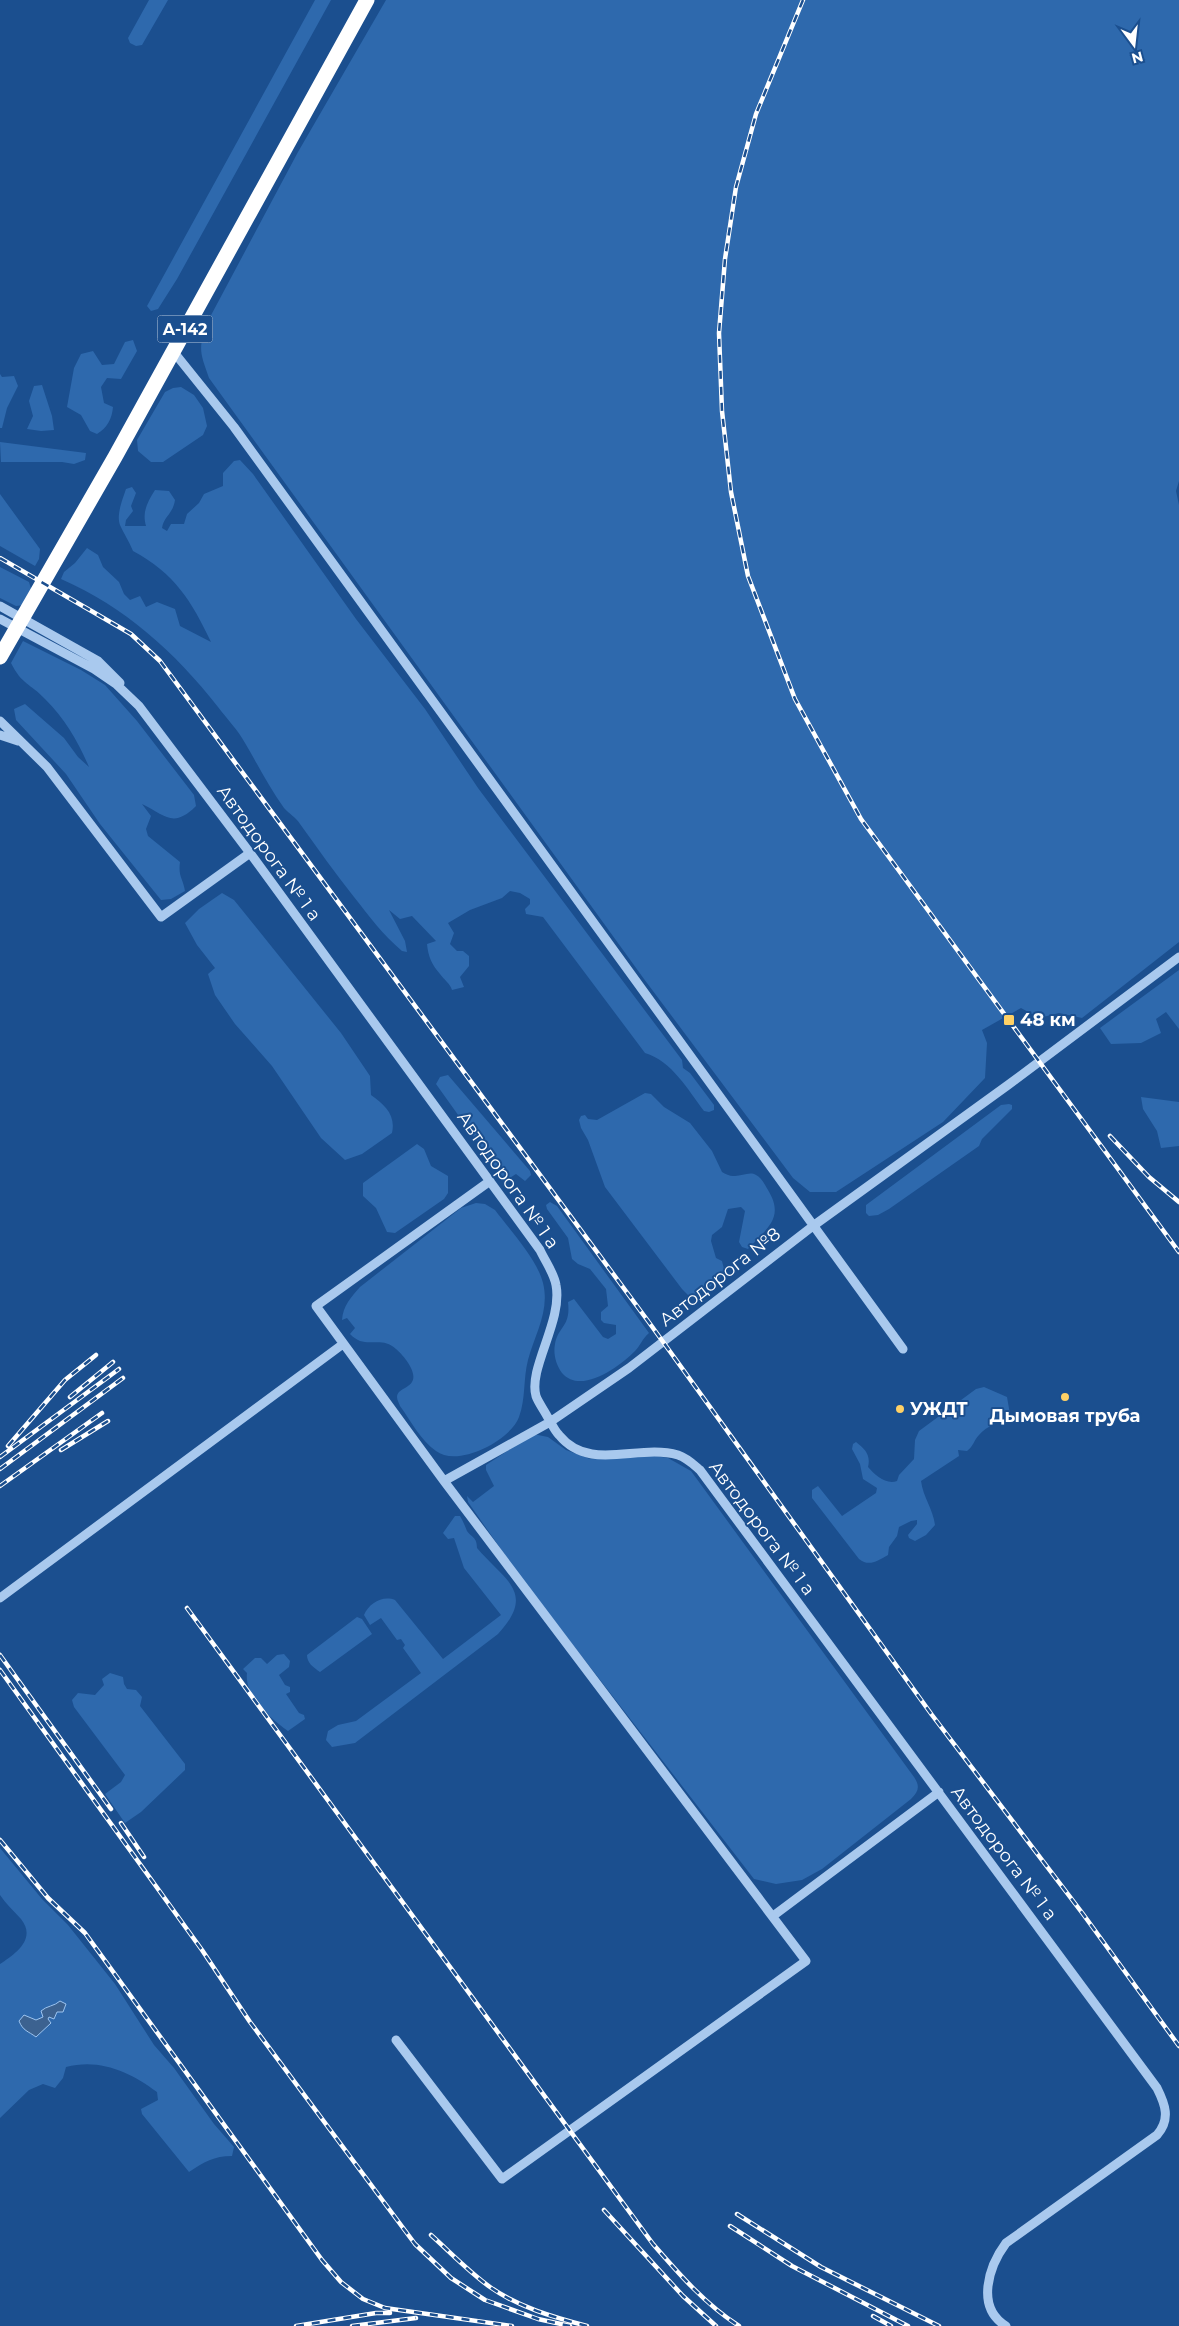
<svg xmlns="http://www.w3.org/2000/svg" width="1179" height="2326" font-family="Montserrat,sans-serif">
	<rect width="100%" height="100%" fill="#1b4f8f"/>
	<path fill="#2e69ad" d="M149,0H168L142,45L136,46L130,43L128,38Z
		M315,0H331L177,279L158,309L151,311L147,306Z
		M386,0H1179V481L1176,491L1179,505V942L1082,1018L1059,1013L1039,1018L1021,1008L982,1030L987,1043L985,1078L943,1122L836,1192H810L793,1178L644,979L209,378C199,350 198,348 209,319L298,152Z
		M133,340L137,351L121,379L107,378L101,387L104,403L113,407C112,419 107,428 97,434L90,431L81,415L67,407L74,368L81,354L93,351L102,365L114,364L125,342Z
		M0,374L2,377L14,376L18,386L7,408L2,428H0Z
		M42,385L52,416L54,430L41,431L27,429L33,416L29,401L34,386Z
		M181,387L194,395L203,408L207,426L203,435L163,462H151L138,451L137,440L165,392L173,388Z
		M0,442L86,453L85,460L74,464L62,462H1Z
		M240,460L253,474L356,619L425,709L478,788L682,1060L683,1068L690,1073L714,1105V1110L709,1112L704,1111C688,1090 672,1061 645,1053L543,917L526,914L525,909L530,904V899L520,893L510,891L502,898L470,910L448,923L454,933L450,944L457,951H463L469,956V966L460,977L464,987L452,990C450,983 444,980 440,974C432,965 428,956 427,944L436,941L412,916L400,919L389,910L405,941L407,952L402,951C383,935 369,916 354,897C335,873 318,849 300,824C296,817 289,814 284,808C269,787 258,765 245,743C238,730 227,719 218,707C175,652 125,607 61,579L64,572L75,563L87,548L98,555L103,567L119,582L124,594L130,600L140,596L146,607L157,602L175,609L180,626L211,642C191,600 175,574 133,551C129,541 124,534 120,525C116,515 123,498 126,489L132,487L136,493L131,506L133,511L126,520L125,526H146C142,512 147,503 155,490L169,491L175,500C173,514 164,516 162,528L167,531L171,524H184L187,514L199,503L204,494L223,486V473L234,461Z
		M0,494L40,549L39,559L35,566L0,546Z
		M0,567L29,582L32,592L24,605L16,606L0,598Z
		M23,641L81,670L105,685L137,721L194,795L196,806C173,829 165,815 142,804L151,816L146,829L148,836L180,862C178,877 183,878 185,891L171,899L161,900L100,824L66,774L16,720L14,709L25,704L64,738L78,757L89,767C78,741 65,719 45,699C30,683 22,685 11,663Z
		M222,893L234,900L341,1033L370,1076L371,1095C385,1105 396,1115 392,1133L362,1154L345,1160L321,1138L272,1066L235,1024L215,995L208,974L215,968L197,945L185,923L199,909Z
		M1179,970V1029L1166,1012L1156,1019L1161,1033L1141,1043L1111,1044L1100,1028Z
		M448,1075L530,1171L531,1175L525,1181L516,1174L508,1179L501,1175L436,1084L440,1077Z
		M645,1093L651,1094L664,1107L690,1123L712,1151L722,1172C725,1174 730,1176 733,1176C741,1177 749,1171 756,1175C762,1178 765,1185 768,1190C785,1218 767,1228 748,1249L742,1247L739,1242L745,1211L741,1207L728,1209L722,1227L712,1235L711,1241L716,1258L722,1261L725,1273C714,1283 704,1295 688,1295L682,1289L605,1187L588,1140L581,1128L579,1120L581,1116L585,1115L588,1119L597,1120Z
		M1141,1097L1179,1102V1146L1161,1148L1157,1131L1143,1109Z
		M1009,1104L1012,1105V1109L982,1139L979,1146L889,1209L878,1215L869,1216L866,1213V1205L1001,1105Z
		M417,1144L424,1149L431,1166L448,1176V1193L444,1199L395,1233L387,1232L376,1208L363,1196V1183Z
		M550,1202L557,1206L649,1333C642,1339 640,1346 635,1351C619,1367 581,1395 562,1373C556,1365 553,1354 555,1344C558,1326 571,1327 568,1302L574,1299L603,1337L608,1339L616,1334V1325L604,1323L601,1320V1312L608,1306L606,1289L590,1269L578,1264L572,1259L568,1238L547,1209L546,1205Z
		M476,1203L485,1204L495,1210C510,1230 537,1259 543,1283C550,1311 535,1334 528,1360C523,1379 526,1398 519,1417C511,1440 458,1468 436,1451C421,1441 411,1421 400,1406C398,1401 395,1397 399,1392C403,1388 409,1387 412,1382C418,1372 403,1355 396,1349C380,1334 366,1351 350,1334L355,1328L347,1318L342,1320C343,1306 351,1297 360,1287L461,1208Z
		M984,1387L1007,1397L1011,1420C998,1422 988,1425 979,1435C974,1440 973,1447 967,1451L958,1450L959,1456L921,1481C923,1497 933,1509 935,1525L926,1535L915,1541L909,1538L908,1535L917,1524V1520L911,1521L899,1527L897,1536L889,1547L888,1555C877,1561 869,1567 859,1559L812,1498V1490L818,1486L842,1516L876,1493L877,1488L863,1479L860,1464L852,1449L853,1444L856,1442C865,1449 871,1455 868,1467C875,1475 886,1485 897,1481L899,1475L914,1459L915,1440L919,1431L976,1389Z
		M533,1434L548,1437L566,1450L590,1459L649,1455L668,1458L691,1471L914,1777C920,1786 919,1791 911,1799L822,1869L802,1880L776,1884L754,1879L519,1575L468,1502L467,1496L473,1502L494,1486L486,1470V1465Z
		M455,1516H460C463,1521 465,1526 467,1531C472,1538 477,1537 477,1548C504,1580 537,1592 498,1634L355,1743L332,1747L326,1740L328,1731L338,1725L356,1721L421,1673L403,1648L405,1645L401,1639L397,1640L381,1618L370,1625L364,1615C369,1603 383,1595 395,1600L443,1659L501,1615L464,1568L454,1538L448,1539L443,1533Z
		M357,1617L362,1619L372,1634L320,1672C313,1667 307,1663 307,1655Z
		M284,1654L290,1661L289,1667L279,1675L285,1685L290,1687V1692L286,1694L299,1713L304,1715L305,1719L288,1731C271,1719 244,1696 247,1673L243,1669L255,1658H261L267,1664L277,1655Z
		M110,1673L123,1677L124,1684L127,1689L136,1690L142,1697L140,1706L185,1764V1770L141,1812L125,1823L105,1794L121,1782L125,1775L74,1707L72,1700L78,1693L95,1695L104,1685L102,1679Z
		M0,1848L42,1899L68,1925L115,1984L154,2045L174,2068L214,2124L234,2147L232,2156C214,2156 204,2162 189,2172L142,2114L141,2109L158,2100L157,2092C130,2072 100,2058 66,2067L63,2078L55,2088L43,2084L29,2090L0,2118V1964C15,1954 37,1939 21,1919C14,1911 6,1904 0,1895Z"/>
	<path fill="#3c6290" stroke="#9cc4f0" d="M60,2001L66,2004L63,2012H57L54,2019L49,2017L48,2019L51,2023L36,2037C28,2031 23,2031 19,2021L24,2015L36,2020L43,2017L41,2011C46,2006 55,2006 60,2001Z"/>
	<g fill="none" stroke-linecap="round" stroke-linejoin="round">
		<path stroke="#a9c9ee" stroke-width="9" d="M173,351L234,427L903,1349
			M0,606L98,661L120,683
			M0,619L94,669L116,684L139,706L250,853L540,1250C545,1261 554,1273 556,1285C563,1321 528,1368 536,1396C538,1402 544,1410 547,1416C551,1422 554,1430 559,1435C590,1473 638,1443 678,1455C687,1458 693,1464 700,1470L1157,2088C1165,2104 1171,2119 1157,2135L1006,2243C989,2266 975,2307 1006,2326
			M0,721L47,767L161,917L250,853
			M0,735L18,741
			M444,1481L550,1422L629,1368L813,1226L1008,1085L1179,957
			M0,1598L343,1344
			M773,1916L939,1792
			M396,2040L502,2179L806,1961L444,1481L316,1306L490,1181"/>
		<path stroke="#fff" stroke-width="15" d="M0,657L115,457L367,0"/>
		<defs>
			<path id="rail" d="M803,0L756,114L736,187L725,259L719,333L722,411L731,492L748,576L795,699L861,819L1179,1252
				M0,558L131,634L160,661L648,1321L932,1715L1083,1914L1179,2046
				M1110,1136L1149,1177L1179,1202
				M70,1397L113,1362
				M8,1446L65,1380L96,1355
				M61,1450L108,1421
				M0,1457L119,1369
				M0,1469L123,1378
				M0,1486L102,1413
				M187,1608L653,2244C679,2274 705,2304 739,2326
				M0,1655L111,1809
				M0,1670L202,1950L250,2022L415,2244L451,2278L485,2300L538,2319L570,2326
				M121,1823L144,1857
				M0,1840L48,1898L85,1933L322,2260L341,2282L363,2299L385,2308L512,2326
				M604,2210L683,2296L716,2326
				M737,2214L821,2267L939,2326
				M730,2226L792,2266L908,2326
				M431,2235C450,2252 469,2272 490,2287C518,2307 553,2317 587,2326
				M873,2316L891,2326
				M296,2326L376,2313H390
				M352,2326L416,2318"/>
		</defs>
		<use href="#rail" stroke="#fff" stroke-width="4.5"/>
		<use href="#rail" stroke="#1b4f8f" stroke-width="2.5" stroke-dasharray="8" stroke-linecap="butt"/>
	</g>
	<g fill="#ffd166" stroke="#1b4f8f" stroke-width="2">
		<rect x="1003" y="1014" width="12" height="12" rx="2.5"/>
		<circle cx="1065" cy="1397" r="5"/>
		<circle cx="900" cy="1409" r="5"/>
	</g>
	<g text-anchor="middle" dominant-baseline="central" stroke-width="4" stroke-linejoin="round" paint-order="stroke">
		<rect fill="#1b4f8f" stroke="#bbcadd" stroke-width="1" x="157.5" y="315.5" width="55" height="27" rx="4"/>
		<g font-size="16" font-weight="bold" fill="#fff">
			<text x="185" y="329">А-142</text>
		</g>
		<g font-size="18" fill="#fff" stroke="#1b4f8f">
			<text transform="translate(269 853) rotate(54)">Автодорога № 1 а</text>
			<text transform="translate(508 1180) rotate(55)">Автодорога № 1 а</text>
			<text transform="translate(720 1277) rotate(-38)">Автодорога №8</text>
			<text transform="translate(762 1528) rotate(53)">Автодорога № 1 а</text>
			<text transform="translate(1004 1853) rotate(53)">Автодорога № 1 а</text>
		</g>
		<g font-size="18" font-weight="bold" fill="#fff" stroke="#1b4f8f" text-anchor="start">
			<text x="1020" y="1020">48 км</text>
			<text x="910" y="1409">УЖДТ</text>
			<text x="1065" y="1416" text-anchor="middle">Дымовая труба</text>
		</g>
	</g>
	<g transform="translate(1134 45) rotate(165)" stroke="#1b4f8f" stroke-width="4" paint-order="stroke">
	<path d="M0-4L9 19L0 12L-9 19Z" fill="#ffffff"/>
	<text y="-8" font-size="14" font-weight="bold" text-anchor="middle" fill="#ffffff">N</text>
	</g>
</svg>
